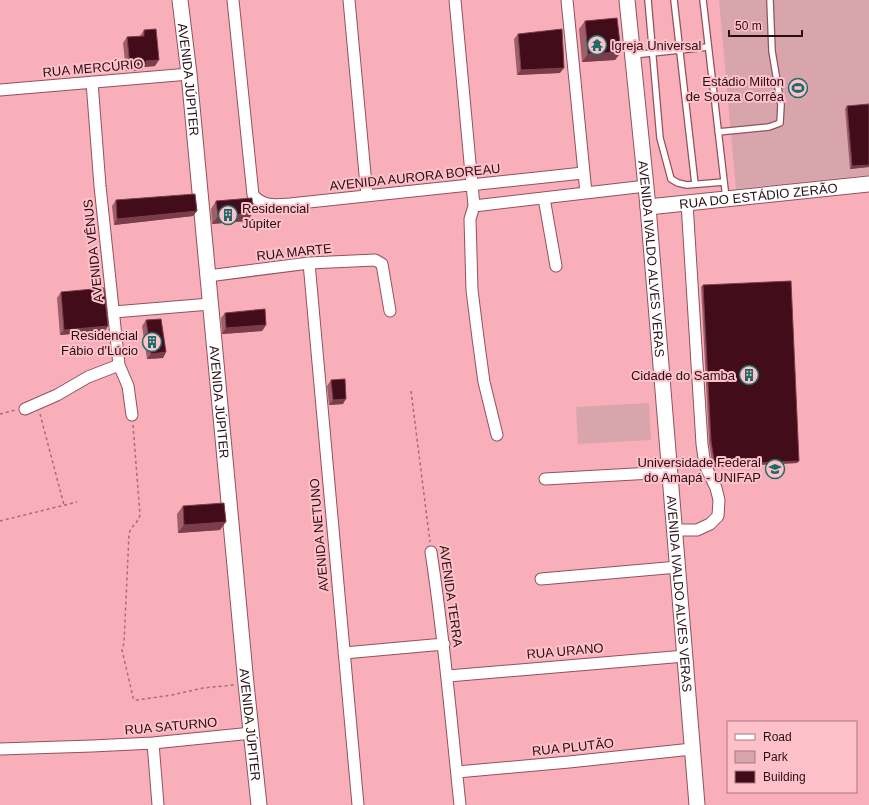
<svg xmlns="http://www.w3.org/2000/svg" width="869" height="805" font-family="Arial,sans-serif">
	<rect width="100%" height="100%" fill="#f9afba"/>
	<path fill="#d8a5ac" d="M719,0H869V175L736,189Z
		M649,403L651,440L578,444L576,407Z"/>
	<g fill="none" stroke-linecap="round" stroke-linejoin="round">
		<defs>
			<path id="lane" d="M648,0L660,138L671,179L678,183L687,185L724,182
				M674,0L695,184
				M703,0L726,198
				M633,55L708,47
				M718,132L769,127L780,123L781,105L772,51L770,0"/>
			<path id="street" d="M233,0L253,195C263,207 276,205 290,204L583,173
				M349,0L367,196
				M455,0L474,206L470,219L472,290L478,338L484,382L497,435
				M567,0L586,193
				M92,82L100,186L119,365L128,386L132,415
				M0,90L189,74
				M544,198L556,266
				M474,206L646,186
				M309,263L358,805
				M208,276L309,263L375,260L382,264L390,311
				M114,312L210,304
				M25,409L57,395L88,377L119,365
				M545,479L670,472
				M675,530H697L710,524L718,516L719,500L716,488L705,465L702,444L687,203
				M431,552C444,636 451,720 460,805
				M541,579L678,567
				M344,653L444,644
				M448,676L685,656
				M153,743L158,805
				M0,749L92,746L153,743L252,733
				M457,772L569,762L692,749"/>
			<g id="secondary">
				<path id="s1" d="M180,0L189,74L246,684L259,805"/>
				<path id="s2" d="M627,0L648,207L697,805"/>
				<path id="s3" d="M648,207L869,184"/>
			</g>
		</defs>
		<use href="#lane" stroke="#92515c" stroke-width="8"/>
		<use href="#street" stroke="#92515c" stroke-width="13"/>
		<use href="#secondary" stroke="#92515c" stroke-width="17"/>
		<path stroke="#a46d76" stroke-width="1.5" stroke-dasharray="3 3" stroke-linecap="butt" d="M411,391L430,542
			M0,414L16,410
			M40,414L64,505
			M133,425L140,515C138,523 131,526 129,534L124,643L122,650L133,697L134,700H137L172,695L203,688L234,685
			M0,521L77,502"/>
		<use href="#lane" stroke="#fff" stroke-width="5.5"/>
		<use href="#street" stroke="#fff" stroke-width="11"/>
		<use href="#secondary" stroke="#fff" stroke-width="15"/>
	</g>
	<path fill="#9e5e6a" d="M585,21L621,52L615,60L582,62L579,29Z
		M144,30L155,66L144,67L142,70L126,71L123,43L127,37L140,36Z
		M518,34L560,73L517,75L514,39Z
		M847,106L869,167L850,169L845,109Z
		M116,200L197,211L193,216L114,225L112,206Z
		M216,201L247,221L212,224L211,209Z
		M703,285L799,461L797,463L714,467L712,463L709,443L701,287Z
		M61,292L105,331L60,335L57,298Z
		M225,313L266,325L262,331L222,334L221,318Z
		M146,320L166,352L163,358L147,359L142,326Z
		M331,380L343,404L329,405L327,386Z
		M183,506L220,530L178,533L177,514Z"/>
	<path fill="#793d4b" d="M621,52L615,60L582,62L588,54Z
		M159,60L155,66L144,67L142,70L126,71L130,66L146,61Z
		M564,68L560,73L517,75L521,70Z
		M869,165V167L850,169L852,166Z
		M197,211L193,216L114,225L117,219Z
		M253,213L247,221L212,224L218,216Z
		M266,325L262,331L222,334L226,328Z
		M108,326L105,331L60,335L64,330Z
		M166,352L163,358L147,359L151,354Z
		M346,399L343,404L329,405L333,400Z
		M799,461L797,463L714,467L716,465Z
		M226,522L220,530L178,533L184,525Z"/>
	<path fill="#420c1b" stroke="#793d4b" d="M617,18L621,52L588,54L585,21Z
		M156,29L159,60L146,61V64L130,66L127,37L144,36V30Z
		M562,29L564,68L521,70L518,34Z
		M869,104V165L852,166L847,106Z
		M195,194L197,211L117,219L116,200Z
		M252,198L253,213L218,216L216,201Z
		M791,281L799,461L716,465L714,460L711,441L703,285Z
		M104,288L108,326L64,330L61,292Z
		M265,309L266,325L226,328L225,313Z
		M161,319L166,352L151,354L146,320Z
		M345,379L346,399L333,400L331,380Z
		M224,503L226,522L184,525L183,506Z"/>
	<defs>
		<symbol id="temple-ring" viewBox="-11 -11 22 22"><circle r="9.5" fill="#fec1ca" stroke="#1f6b66" stroke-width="1.5"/><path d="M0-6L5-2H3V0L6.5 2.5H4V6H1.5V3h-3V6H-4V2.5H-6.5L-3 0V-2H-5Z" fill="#1f6b66"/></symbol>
		<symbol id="stadium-ring" viewBox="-11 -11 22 22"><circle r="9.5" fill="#fec1ca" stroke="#1f6b66" stroke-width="1.5"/><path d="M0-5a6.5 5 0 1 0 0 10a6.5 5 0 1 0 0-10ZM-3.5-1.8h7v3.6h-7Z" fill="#1f6b66"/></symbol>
		<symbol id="building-ring" viewBox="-11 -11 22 22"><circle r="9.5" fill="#fec1ca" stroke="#1f6b66" stroke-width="1.5"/><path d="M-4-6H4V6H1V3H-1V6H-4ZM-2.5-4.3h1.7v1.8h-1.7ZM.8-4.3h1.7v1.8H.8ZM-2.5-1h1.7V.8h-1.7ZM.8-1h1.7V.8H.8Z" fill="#1f6b66"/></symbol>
		<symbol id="university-ring" viewBox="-11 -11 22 22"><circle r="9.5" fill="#fec1ca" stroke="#1f6b66" stroke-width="1.5"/><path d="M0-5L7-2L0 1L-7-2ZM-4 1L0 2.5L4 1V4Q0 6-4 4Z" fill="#1f6b66"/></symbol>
	</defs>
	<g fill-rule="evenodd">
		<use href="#temple-ring" x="586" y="34" width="22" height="22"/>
		<use href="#stadium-ring" x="787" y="77" width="22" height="22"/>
		<use href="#building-ring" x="217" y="204" width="22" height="22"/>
		<use href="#building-ring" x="141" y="331" width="22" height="22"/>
		<use href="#building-ring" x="738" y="364" width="22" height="22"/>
		<use href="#university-ring" x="764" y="458" width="22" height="22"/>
	</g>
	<g text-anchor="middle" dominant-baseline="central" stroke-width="4" stroke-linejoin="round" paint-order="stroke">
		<g font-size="13" fill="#280e13" stroke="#fec1ca" text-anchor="end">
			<text x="611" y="45" text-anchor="start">Igreja Universal</text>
			<text x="784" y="81">Estádio Milton<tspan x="784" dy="15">de Souza Corrêa</tspan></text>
			<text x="242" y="208" text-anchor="start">Residencial<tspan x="242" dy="15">Júpiter</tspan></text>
			<text x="138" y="335">Residencial<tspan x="138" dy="15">Fábio d'Lúcio</tspan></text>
			<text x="735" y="375">Cidade do Samba</text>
			<text x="761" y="462">Universidade Federal<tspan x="761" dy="15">do Amapá - UNIFAP</tspan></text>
		</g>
		<g font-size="13" fill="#280e13" stroke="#fec1ca">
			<text transform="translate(93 68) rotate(-5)">RUA MERCÚRIO</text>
			<text stroke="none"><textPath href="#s1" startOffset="80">AVENIDA JÚPITER</textPath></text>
			<text transform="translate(415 177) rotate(-6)">AVENIDA AURORA BOREAU</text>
			<text stroke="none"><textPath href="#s3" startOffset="111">RUA DO ESTÁDIO ZERÃO</textPath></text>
			<text transform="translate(93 251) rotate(-96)">AVENIDA VÊNUS</text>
			<text transform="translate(294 252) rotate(-6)">RUA MARTE</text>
			<text stroke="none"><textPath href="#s2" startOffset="260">AVENIDA IVALDO ALVES VERAS</textPath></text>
			<text stroke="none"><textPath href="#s1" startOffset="404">AVENIDA JÚPITER</textPath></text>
			<text transform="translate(319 535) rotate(-95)">AVENIDA NETUNO</text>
			<text stroke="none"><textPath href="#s2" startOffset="596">AVENIDA IVALDO ALVES VERAS</textPath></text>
			<text transform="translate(451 596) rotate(82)">AVENIDA TERRA</text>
			<text transform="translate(565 651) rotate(-5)">RUA URANO</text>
			<text stroke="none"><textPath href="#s1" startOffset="728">AVENIDA JÚPITER</textPath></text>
			<text transform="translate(171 726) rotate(-5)">RUA SATURNO</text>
			<text transform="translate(573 747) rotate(-6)">RUA PLUTÃO</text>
		</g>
	</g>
	<rect x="727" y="721" width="130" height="72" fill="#fec1ca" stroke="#a87981"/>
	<rect x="735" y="734" width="20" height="6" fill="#ffffff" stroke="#a87981"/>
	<text x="763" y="741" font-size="12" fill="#280e13">Road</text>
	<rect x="735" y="751" width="20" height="12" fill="#d8a5ac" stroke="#a87981"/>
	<text x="763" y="761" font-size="12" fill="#280e13">Park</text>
	<rect x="735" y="771" width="20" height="12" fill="#420c1b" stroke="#a87981"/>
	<text x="763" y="781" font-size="12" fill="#280e13">Building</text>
	<path d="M729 30v6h73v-6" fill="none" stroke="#280e13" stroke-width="2"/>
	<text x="735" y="30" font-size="12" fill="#280e13" stroke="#fec1ca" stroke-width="3" paint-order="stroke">50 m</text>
</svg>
